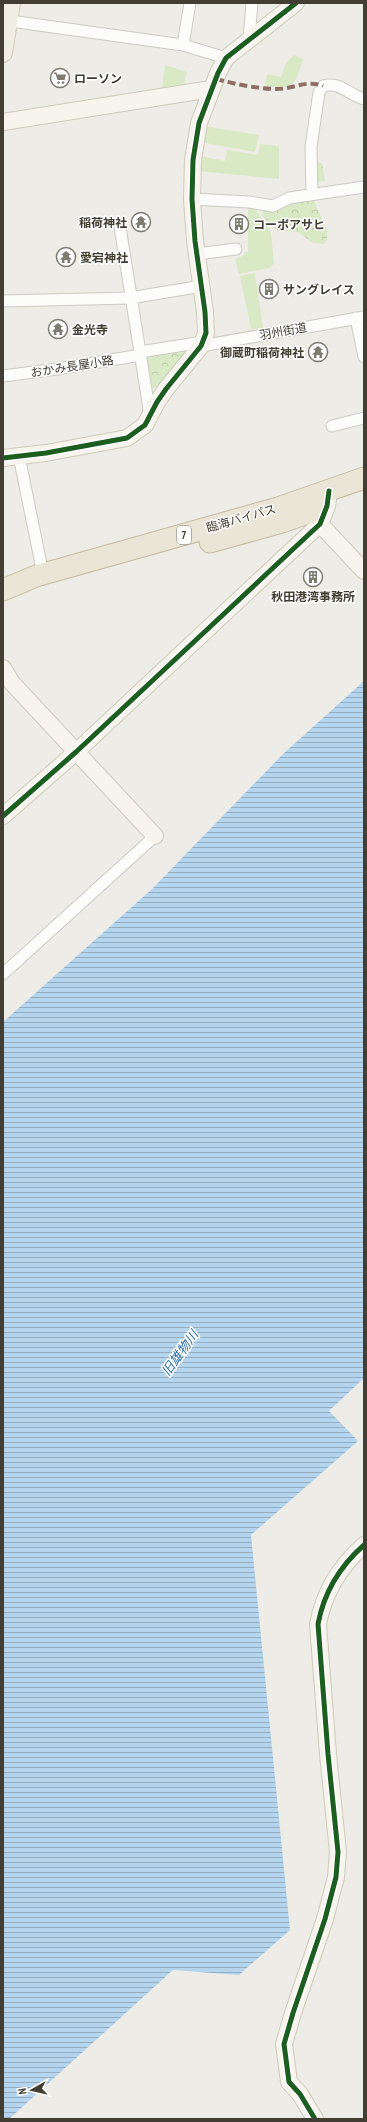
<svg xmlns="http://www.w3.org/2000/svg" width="367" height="2122" font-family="'PT Sans Narrow','Noto Sans JP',sans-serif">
	<defs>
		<pattern id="forest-crowns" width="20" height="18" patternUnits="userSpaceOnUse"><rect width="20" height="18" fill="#d9e9c5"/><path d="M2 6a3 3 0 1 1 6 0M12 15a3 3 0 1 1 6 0" fill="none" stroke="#bbc9aa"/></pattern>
		<pattern id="water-rules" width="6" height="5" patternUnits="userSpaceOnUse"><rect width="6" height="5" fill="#b5d4ee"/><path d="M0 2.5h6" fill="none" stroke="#95adc1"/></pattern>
	</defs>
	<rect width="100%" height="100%" fill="#eeece6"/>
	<path fill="#d9e9c5" d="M294,55L303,59C295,85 294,90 265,86L267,74L281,77L286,63Z
		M165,65L187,72L183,87L162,90Z
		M204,126L259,135L255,152L200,142Z
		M260,144L279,146V179L198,171L200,156L225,161L227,150L258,155Z
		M248,207L255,208L262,220L267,223L271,233L274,264L269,268L239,274L235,259L241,257L248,251Z
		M255,273L263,328L251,329L240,276Z"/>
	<path fill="url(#forest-crowns)" d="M315,162L322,163L325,181L316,182Z
		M293,200L314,201L327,231V239L324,244L313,243L298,232L278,231L263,217L261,214L264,211L273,210Z
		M183,348L185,353L158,387L153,388L148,384L145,354Z"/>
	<path fill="url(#water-rules)" d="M364,681V1378L329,1411L358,1441L251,1535L290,1930L239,1975L173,1970L9,2119H3V1022L152,889L284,753Z"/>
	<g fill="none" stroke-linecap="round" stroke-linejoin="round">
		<defs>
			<path id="street" d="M3,20L183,45L226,58
				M249,40L252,3
				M183,45L190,3
				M312,194L311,147L319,92L323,86C340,81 349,95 364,99
				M192,199L249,202L273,206L289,198L364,187
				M120,227L150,415
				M197,254L236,249
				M3,301L130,298L202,286
				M356,318L364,357
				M201,346L364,317
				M140,352L203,342
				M3,376L57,369L141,355
				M332,426L364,418
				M19,456L43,574
				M3,974L155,836"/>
			<path id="secondary" d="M3,122L211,89
				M3,458L46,453L127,438L145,425L157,402L166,389L201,346L206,333L205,312L195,241L192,199L193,160L199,123L218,73L226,58L296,3
				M320,524L364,571
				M3,668L12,683L155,836
				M3,816L76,752L320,524L327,506L329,491
				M315,2119L300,2094L289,2082L284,2044L293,2013L325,1919L336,1877L338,1852L328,1754L318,1624C324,1592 339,1567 364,1545"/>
			<path id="primary" d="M3,53L11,3"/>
			<path id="highway" d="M210,542L282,522L316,510
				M3,590L36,576L278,508L364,478"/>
		</defs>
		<use href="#street" stroke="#cccac4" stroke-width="13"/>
		<use href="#secondary" stroke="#cecabd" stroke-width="18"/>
		<use href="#primary" stroke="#d1c9b3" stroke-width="20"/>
		<use href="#highway" stroke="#c6bba1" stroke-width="23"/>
		<use href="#street" stroke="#fcfcfb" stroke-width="11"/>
		<use href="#secondary" stroke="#f6f4ec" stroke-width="16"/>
		<use href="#primary" stroke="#f0ede2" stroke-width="18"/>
		<use href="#highway" stroke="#ebe5d7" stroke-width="21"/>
		<path stroke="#8d6e63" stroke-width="4" stroke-dasharray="8 4" stroke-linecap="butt" d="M216,79C235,84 254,88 274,89C293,90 305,79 323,86"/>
		<defs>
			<path id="cycleway" d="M3,458L46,453L127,438L145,425L157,402L166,389L201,346L206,333L205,312L195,241L192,199L193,160L199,123L218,73L226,58L296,3
				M3,816L76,752L320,524L327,506L329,491
				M315,2119L300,2094L289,2082L284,2044L293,2013L325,1919L336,1877L338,1852L328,1754L318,1624C324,1592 339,1567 364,1545"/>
		</defs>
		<use href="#cycleway" stroke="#fff" stroke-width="8"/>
		<use href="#cycleway" stroke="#1b5e20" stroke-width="5"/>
	</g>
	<defs>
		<symbol id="supermarket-ring" viewBox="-11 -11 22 22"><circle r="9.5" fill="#fff" stroke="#7f7b72" stroke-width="1.5"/><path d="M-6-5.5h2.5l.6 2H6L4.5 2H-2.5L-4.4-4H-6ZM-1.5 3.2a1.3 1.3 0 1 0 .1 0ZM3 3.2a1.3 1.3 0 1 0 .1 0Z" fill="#7f7b72"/></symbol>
		<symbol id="temple-ring" viewBox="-11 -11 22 22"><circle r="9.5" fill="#fff" stroke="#7f7b72" stroke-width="1.5"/><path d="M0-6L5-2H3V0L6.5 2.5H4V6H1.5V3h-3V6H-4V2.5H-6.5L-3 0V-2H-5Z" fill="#7f7b72"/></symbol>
		<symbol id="building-ring" viewBox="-11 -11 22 22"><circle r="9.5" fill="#fff" stroke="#7f7b72" stroke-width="1.5"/><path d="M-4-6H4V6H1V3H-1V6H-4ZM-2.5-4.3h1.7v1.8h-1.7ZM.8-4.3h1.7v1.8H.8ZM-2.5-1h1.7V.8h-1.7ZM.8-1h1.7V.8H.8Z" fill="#7f7b72"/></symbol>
	</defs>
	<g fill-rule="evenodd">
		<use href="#supermarket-ring" x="49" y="67" width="22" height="22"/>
		<use href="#temple-ring" x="130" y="211" width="22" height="22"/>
		<use href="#building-ring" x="228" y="213" width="22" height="22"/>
		<use href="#temple-ring" x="55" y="246" width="22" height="22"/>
		<use href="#building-ring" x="258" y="278" width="22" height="22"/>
		<use href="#temple-ring" x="47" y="318" width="22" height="22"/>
		<use href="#temple-ring" x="307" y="341" width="22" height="22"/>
		<use href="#building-ring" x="302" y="566" width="22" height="22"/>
	</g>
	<g text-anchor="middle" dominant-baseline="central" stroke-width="3" stroke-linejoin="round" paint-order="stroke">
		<rect fill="#fff" stroke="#7b7870" stroke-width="1" x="177" y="526" width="14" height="18" rx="3"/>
		<g font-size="11" font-weight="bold" fill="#433e33">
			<text x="184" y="535">7</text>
		</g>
		<g font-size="12" font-weight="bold" fill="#433e33" stroke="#fff" text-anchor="start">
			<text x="74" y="78">ローソン</text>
			<text x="127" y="222" text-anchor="end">稲荷神社</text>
			<text x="253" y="224">コーポアサヒ</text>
			<text x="80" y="257">愛宕神社</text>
			<text x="283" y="289">サングレイス</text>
			<text x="72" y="329">金光寺</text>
			<text x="304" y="352" text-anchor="end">御蔵町稲荷神社</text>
			<text x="313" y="596" text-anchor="middle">秋田港湾事務所</text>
		</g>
		<g font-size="12" fill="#433e33" stroke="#fff">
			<text transform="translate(283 331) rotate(-10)">羽州街道</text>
			<text transform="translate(72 366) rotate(-9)">おかみ長屋小路</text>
			<text transform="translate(241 518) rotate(-16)">臨海バイパス</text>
		</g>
		<g font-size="13" font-style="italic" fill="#2b70af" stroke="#fff">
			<text transform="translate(180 1353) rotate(-54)">旧雄物川</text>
		</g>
	</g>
	<rect width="367" height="2122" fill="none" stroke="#433e33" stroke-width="8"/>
	<g transform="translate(32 2090) rotate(262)" stroke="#ffffff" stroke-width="3" paint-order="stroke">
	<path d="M0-3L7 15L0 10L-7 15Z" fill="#433e33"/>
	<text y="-6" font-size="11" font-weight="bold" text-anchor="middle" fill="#433e33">N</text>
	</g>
</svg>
